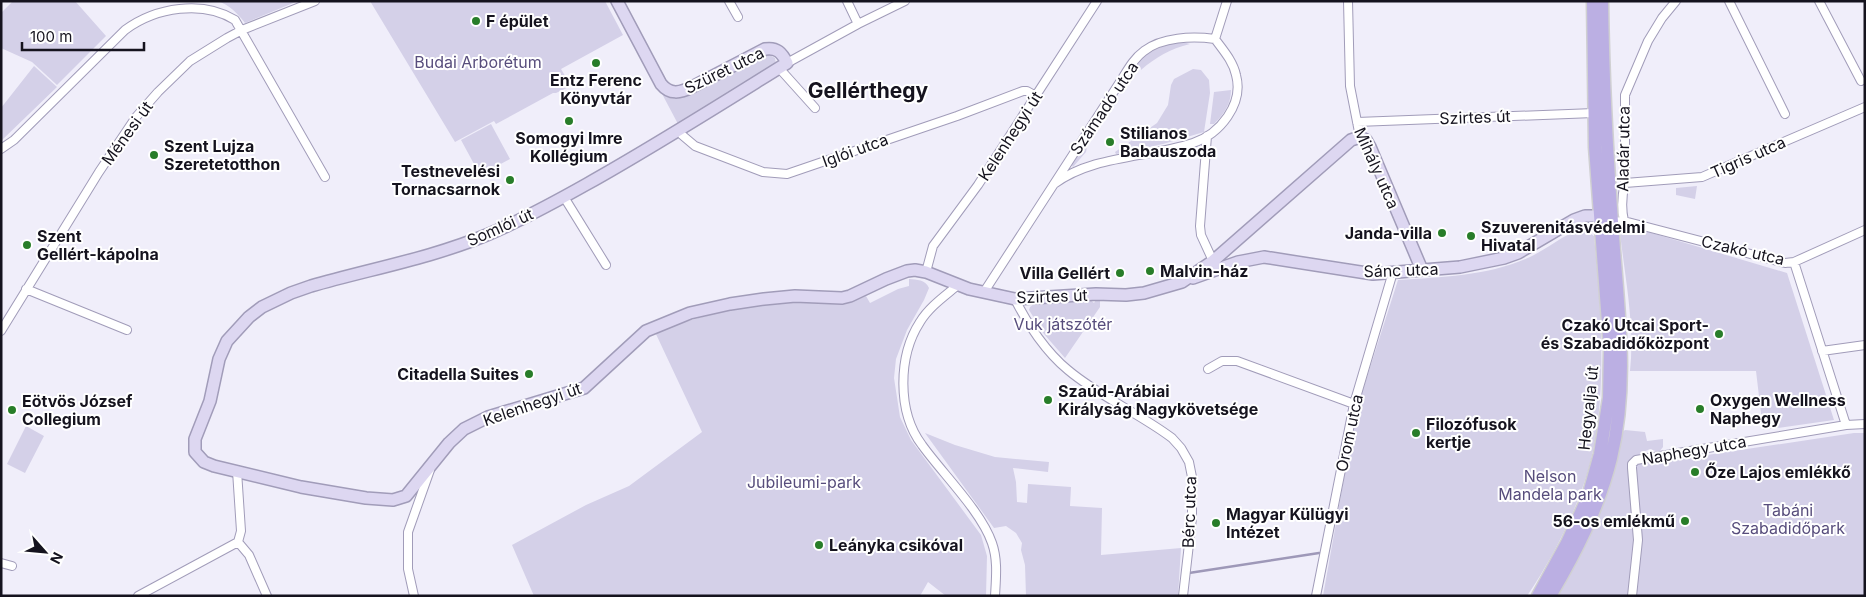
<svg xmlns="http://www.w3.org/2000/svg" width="1866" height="597" font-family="Inter,sans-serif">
	<rect width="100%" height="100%" fill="#f0eefa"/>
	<path fill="#d4d0e8" d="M13,1H75L106,36L57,85L32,62L1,48V13Z
		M217,1H298L245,23C238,14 229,4 217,1Z
		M370,1H605L623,35L561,69L571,86L556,93H553L496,124L494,121L455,142Z
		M1176,42H1183L1190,44C1170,49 1156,57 1141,70V68L1138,67L1134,69L1088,142L1086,152L1073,167L1071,164L1133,67C1145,53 1158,47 1176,42Z
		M768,54L775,58L776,64L678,124L660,90L672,97H680Z
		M34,66L57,87L1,141V108Z
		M1193,69L1201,70L1209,80L1210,93L1204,132L1163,144L1116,154L1115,152L1157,123L1168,105L1171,85L1174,79Z
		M1231,90C1231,104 1224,114 1214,124H1210L1214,92Z
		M491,124L510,159L480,175L461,140Z
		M1697,186L1695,199L1676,195V188Z
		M1628,226L1787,273L1834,420L1763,430L1756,371H1630C1635,325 1625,278 1620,233Z
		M1580,229L1585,230L1594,236C1601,308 1609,405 1587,474C1574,516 1552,559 1527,596H1323L1349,450L1360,399L1398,280C1443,277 1489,276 1530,257C1547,249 1562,236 1580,229Z
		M909,279C917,280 925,279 929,288L924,300L907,330L896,359L894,378L900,417L911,440L981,535L987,556L986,596H946L928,582L920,596H534L512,545L586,505L629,486L702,432L655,332C696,317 731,308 775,304C785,303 795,302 806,302C829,302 843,307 866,296L870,303L898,289L909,286Z
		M1091,300L1094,303L1096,300H1100V307L1065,358L1044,334L1029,310L1030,307L1035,303Z
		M26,426L44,436L25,473L7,464Z
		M1625,430L1645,432L1647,441L1663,439V447L1659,452L1650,449L1641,453L1633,460L1637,464L1687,458L1854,433H1865V596H1556L1599,514L1614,470L1621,433Z
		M925,433L955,445L995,457L1049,462L1048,472L1013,468L1016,482L1017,502L1027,503L1028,484L1071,487L1070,506L1102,508L1101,555L1181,548L1178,596H1026L1025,565L1021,550L1022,543L1016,533L1006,526L994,528Z"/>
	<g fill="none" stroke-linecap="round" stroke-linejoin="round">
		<path stroke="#9e98b8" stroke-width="2.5" d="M1189,573L1319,553"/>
		<defs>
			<path id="street" d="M729,1L738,17
				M847,1L858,24
				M1348,1L1350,86L1360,137
				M1729,1L1785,114
				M1819,1L1861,81
				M1215,39L1227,1
				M787,63L858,24L905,1
				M779,68L815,108
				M1357,122L1594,113
				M680,131L682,135L695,146L763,172L787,174L957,116L1023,91H1027L1036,96
				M1207,136L1200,226L1201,235L1213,261
				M1,149L14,140L125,30C156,7 203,0 235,20L325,177
				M1625,183L1702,177L1865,107
				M564,197L606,265
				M1624,221C1621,208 1622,195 1625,183V95L1648,41L1662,18L1676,1
				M1612,222L1624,221L1785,263L1794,262L1865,230
				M1794,262L1846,425
				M926,272L933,246L978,185L1097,1
				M958,285C945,296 929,307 920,322C898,356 897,412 922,445C942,473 981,511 992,543C998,560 996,578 995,596
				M26,289L127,330
				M984,292L1120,82C1127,71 1133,59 1144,51C1162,37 1192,36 1215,39C1223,50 1233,61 1236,75C1244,104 1220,134 1193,143C1148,158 1093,155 1054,184
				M1015,299C1027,324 1047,353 1068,370C1100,397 1139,413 1172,438L1181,448L1189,462L1192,477V518L1183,596
				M1,331L99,172L136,117L158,92L190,61L227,38L242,30L315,1
				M1822,351L1865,345
				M1208,369L1222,361H1237L1354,404
				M238,542L249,555L267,596
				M1,563L12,566
				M138,596L238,542L241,531L237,471
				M414,596L408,569V532L430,470
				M1316,596L1354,404L1393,272
				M1632,596L1638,540L1632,468V464L1636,460L1846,425L1865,424"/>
			<path id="secondary" d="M617,1L661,84C670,95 680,93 692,87L765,49C777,47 782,53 787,63C721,104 655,146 587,184C555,202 522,220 489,234C432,258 370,269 311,286L291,293L262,307L249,317L227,341L219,359L210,401L195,439V452L204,462L214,466L301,487L366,498L393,500L406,496L449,443L464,429L488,417L584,388L646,331L690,313L730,304L764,299L795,296L842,298L850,296L886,279L907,271L915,270L926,272L969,289L1015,299L1096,294L1126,295L1144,293L1182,282L1213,261L1351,140L1360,137L1366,140L1370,147L1422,270
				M1193,278L1238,262L1264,257L1373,274L1460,267L1504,258L1518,253L1574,220L1585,216H1600L1607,219"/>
			<path id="primary" d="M1538,596L1567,543L1588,497L1600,454L1609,398L1610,350L1595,147L1593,1
				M1550,596C1576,552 1599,507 1611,458C1629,384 1618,310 1613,236C1607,157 1603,80 1602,1"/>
		</defs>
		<use href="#street" stroke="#a19cb9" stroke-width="10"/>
		<use href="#secondary" stroke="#a19cb9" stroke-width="14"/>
		<use href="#primary" stroke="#d0d0d2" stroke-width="15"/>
		<use href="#street" stroke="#fff" stroke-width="8"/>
		<use href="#secondary" stroke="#ddd7f1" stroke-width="11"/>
		<use href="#primary" stroke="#bbafe3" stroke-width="12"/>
	</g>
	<g fill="#287d29" stroke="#fff" stroke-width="2">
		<circle cx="476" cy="21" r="5"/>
		<circle cx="596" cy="63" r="5"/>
		<circle cx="569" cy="121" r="5"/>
		<circle cx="1110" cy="142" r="5"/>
		<circle cx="154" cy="155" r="5"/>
		<circle cx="510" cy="180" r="5"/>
		<circle cx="1442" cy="233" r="5"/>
		<circle cx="1471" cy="236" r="5"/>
		<circle cx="27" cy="245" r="5"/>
		<circle cx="1150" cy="271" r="5"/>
		<circle cx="1120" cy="273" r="5"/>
		<circle cx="1719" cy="334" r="5"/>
		<circle cx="529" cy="374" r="5"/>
		<circle cx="1048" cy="400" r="5"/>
		<circle cx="1700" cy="409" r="5"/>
		<circle cx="12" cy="410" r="5"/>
		<circle cx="1416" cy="433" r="5"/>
		<circle cx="1695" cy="472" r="5"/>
		<circle cx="1685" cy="521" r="5"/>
		<circle cx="1216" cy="523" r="5"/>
		<circle cx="819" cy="545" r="5"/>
	</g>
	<g text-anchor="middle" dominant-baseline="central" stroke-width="4" stroke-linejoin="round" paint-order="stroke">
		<g font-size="16" font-weight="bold" fill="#15131e" stroke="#fff" text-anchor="start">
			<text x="486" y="21">F épület</text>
			<text x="596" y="80" text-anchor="middle">Entz Ferenc<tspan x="596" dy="18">Könyvtár</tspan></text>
			<text x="1120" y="133">Stilianos<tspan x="1120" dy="18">Babauszoda</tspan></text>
			<text x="569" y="138" text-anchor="middle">Somogyi Imre<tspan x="569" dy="18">Kollégium</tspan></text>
			<text x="164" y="146">Szent Lujza<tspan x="164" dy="18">Szeretetotthon</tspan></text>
			<text x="500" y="171" text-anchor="end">Testnevelési<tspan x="500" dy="18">Tornacsarnok</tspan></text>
			<text x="1481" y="227">Szuverenitásvédelmi<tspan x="1481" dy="18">Hivatal</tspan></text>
			<text x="1432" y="233" text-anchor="end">Janda-villa</text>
			<text x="37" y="236">Szent<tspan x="37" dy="18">Gellért-kápolna</tspan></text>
			<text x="1160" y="271">Malvin-ház</text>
			<text x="1110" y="273" text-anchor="end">Villa Gellért</text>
			<text x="1709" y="325" text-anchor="end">Czakó Utcai Sport-<tspan x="1709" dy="18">és Szabadidőközpont</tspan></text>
			<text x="519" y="374" text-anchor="end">Citadella Suites</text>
			<text x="1058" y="391">Szaúd-Arábiai<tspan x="1058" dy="18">Királyság Nagykövetsége</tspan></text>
			<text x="1710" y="400">Oxygen Wellness<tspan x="1710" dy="18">Naphegy</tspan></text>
			<text x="22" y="401">Eötvös József<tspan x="22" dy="18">Collegium</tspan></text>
			<text x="1426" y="424">Filozófusok<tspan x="1426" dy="18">kertje</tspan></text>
			<text x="1705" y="472">Őze Lajos emlékkő</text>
			<text x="1226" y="514">Magyar Külügyi<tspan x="1226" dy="18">Intézet</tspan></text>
			<text x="1675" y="521" text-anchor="end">56-os emlékmű</text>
			<text x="829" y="545">Leányka csikóval</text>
		</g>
		<g font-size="16" fill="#574d7c" stroke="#fff">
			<text x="478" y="62">Budai Arborétum</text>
			<text x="1063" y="324">Vuk játszótér</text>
			<text x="1550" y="476">Nelson<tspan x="1550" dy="18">Mandela park</tspan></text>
			<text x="804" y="482">Jubileumi-park</text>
			<text x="1788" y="510">Tabáni<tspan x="1788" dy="18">Szabadidőpark</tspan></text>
		</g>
		<g font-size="16" fill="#15131e" stroke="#fff">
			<text transform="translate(724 70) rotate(-26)">Szüret utca</text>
			<text transform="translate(1104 108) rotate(-56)">Számadó utca</text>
			<text transform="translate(1475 117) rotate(-2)">Szirtes út</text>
			<text transform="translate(127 133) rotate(-54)">Ménesi út</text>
			<text transform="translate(1010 136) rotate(-57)">Kelenhegyi út</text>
			<text transform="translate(1623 149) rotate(-89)">Aladár utca</text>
			<text transform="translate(855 150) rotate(-20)">Iglói utca</text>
			<text transform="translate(1748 157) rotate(-24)">Tigris utca</text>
			<text transform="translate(1377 168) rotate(66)">Mihály utca</text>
			<text transform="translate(500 227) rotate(-24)">Somlói út</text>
			<text transform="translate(1743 250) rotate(13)">Czakó utca</text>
			<text transform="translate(1401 270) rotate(-2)">Sánc utca</text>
			<text transform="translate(1052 296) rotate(-2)">Szirtes út</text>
			<text transform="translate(532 404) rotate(-19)">Kelenhegyi út</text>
			<text transform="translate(1588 408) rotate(-84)">Hegyalja út</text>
			<text transform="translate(1349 433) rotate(-78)">Orom utca</text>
			<text transform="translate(1694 450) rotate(-10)">Naphegy utca</text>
			<text transform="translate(1189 512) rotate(-88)">Bérc utca</text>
		</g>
		<g font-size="21" font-weight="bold" fill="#15131e" stroke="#fff">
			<text x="868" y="90">Gellérthegy</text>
		</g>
	</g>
	<rect width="1866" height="597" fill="none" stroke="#15131e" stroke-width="5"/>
	<g transform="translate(45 552) rotate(117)" stroke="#ffffff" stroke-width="4" paint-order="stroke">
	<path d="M0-4L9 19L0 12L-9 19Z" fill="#15131e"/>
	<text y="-8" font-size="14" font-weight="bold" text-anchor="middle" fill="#15131e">N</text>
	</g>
	<path d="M22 42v8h122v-8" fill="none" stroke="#15131e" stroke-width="2.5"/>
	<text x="30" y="42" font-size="15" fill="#15131e" stroke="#ffffff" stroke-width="4" paint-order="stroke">100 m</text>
</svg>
